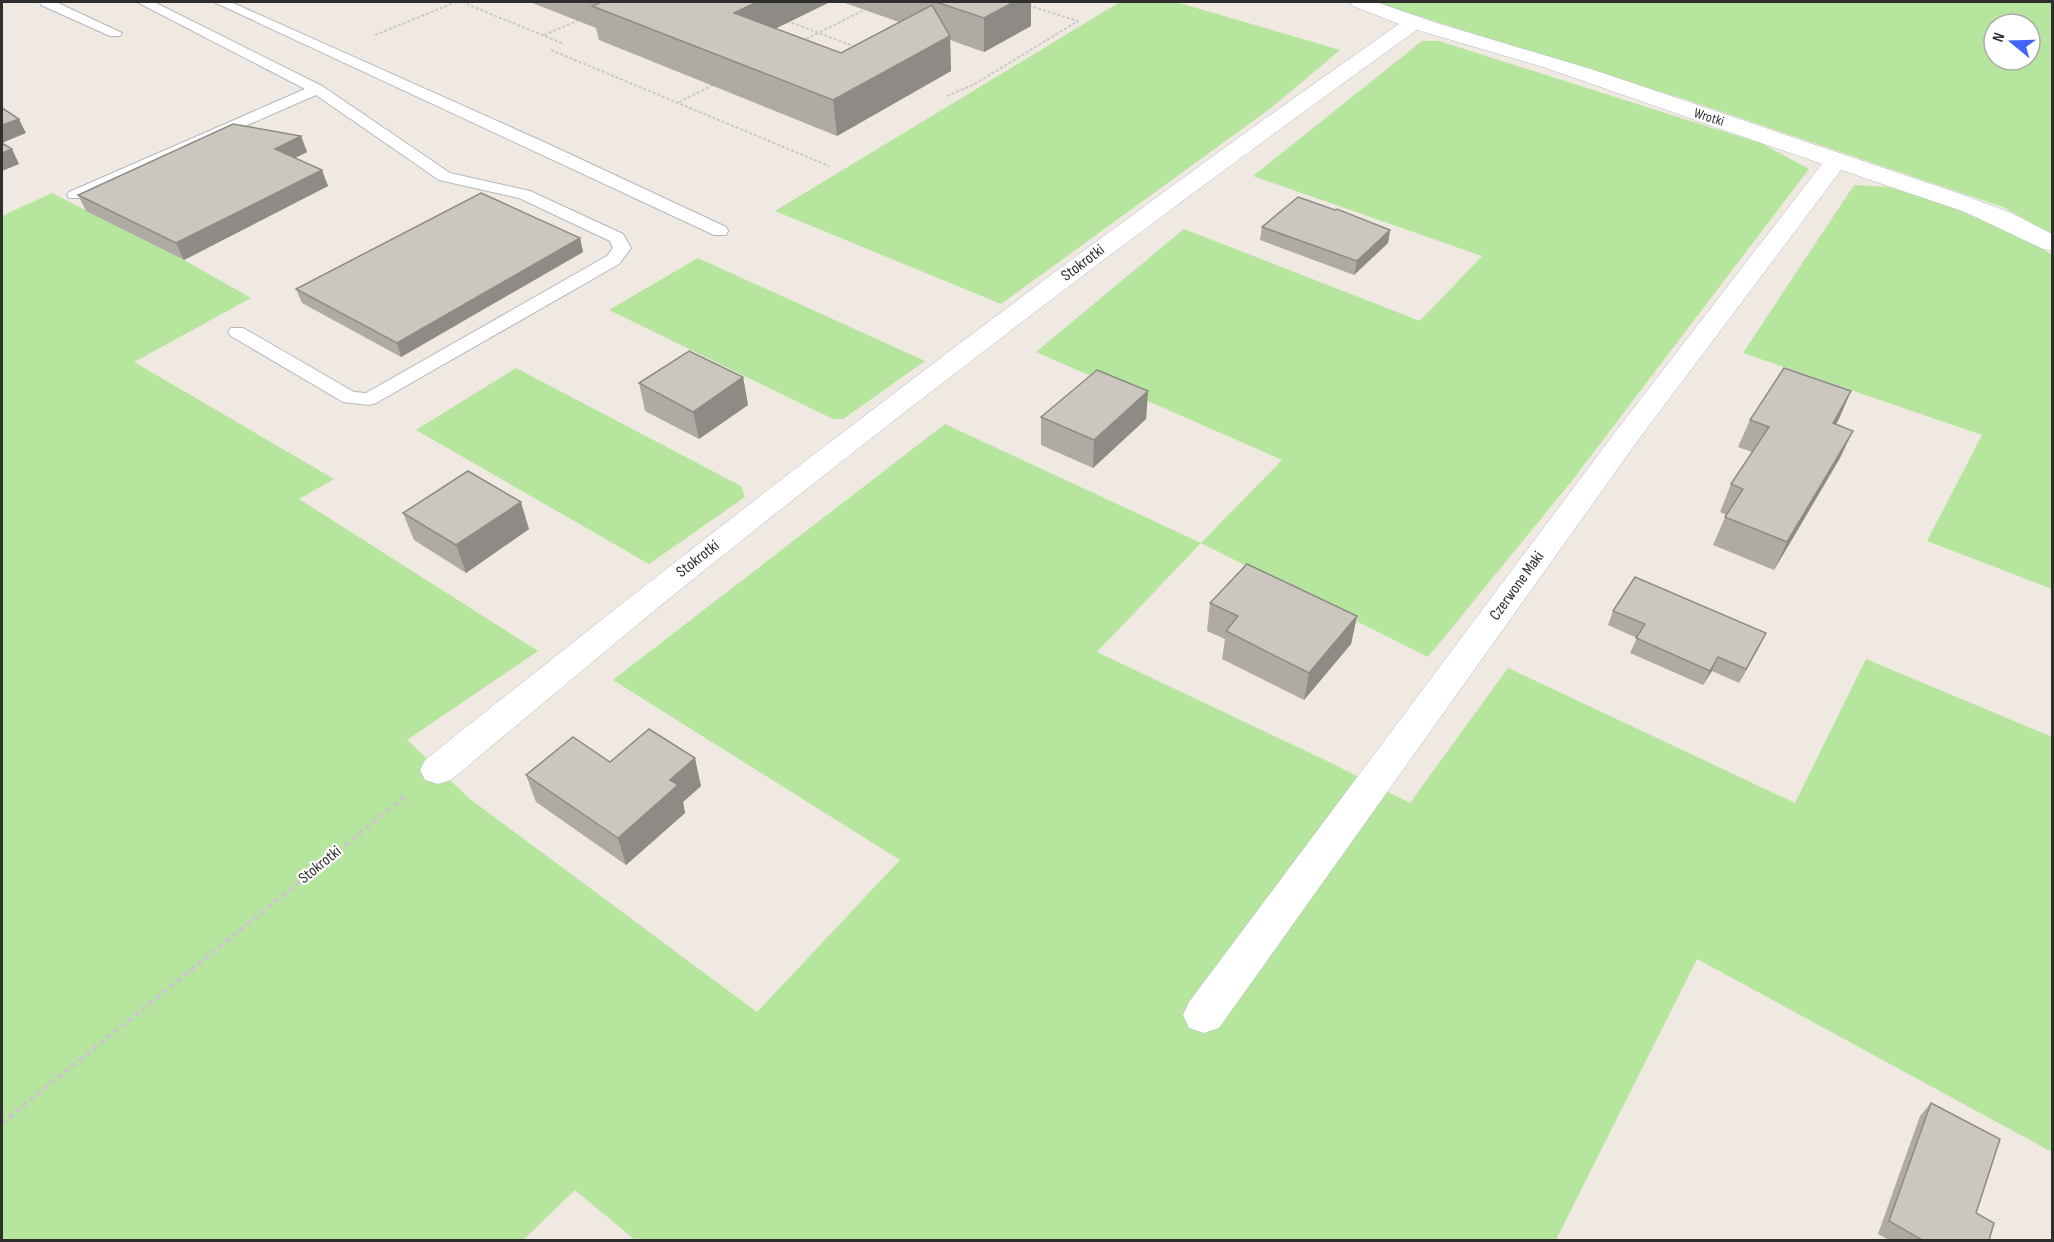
<svg xmlns="http://www.w3.org/2000/svg" width="2054" height="1242" font-family="'Sofia Sans Condensed',sans-serif">
	<rect width="100%" height="100%" fill="#efe9e1"/>
	<path fill="#b6e59e" fill-rule="evenodd" d="M1120,2H1176L1340,50L1271,108L1001,304L775,211Z
		M1373,2H2052V234L2003,207L1684,99ZM1994,24H2030V60H1994Z
		M1422,41H1439L1763,144L1809,169L1571,482L1428,657L1201,543L1097,652L1329,762L1410,803L1508,668L1795,803L1866,659L2052,737V1152L1697,959L1556,1240H635L575,1190L523,1240H2V216L52,193L184,260L251,298L134,362L334,479L299,499L538,651L407,740L470,799L757,1012L900,860L613,680L945,424L1201,543L1282,460L1036,352L1184,229L1420,321L1482,256L1253,176Z
		M1854,185L1888,187L1948,205L2036,245L2052,255V589L1927,541L1982,435L1743,353Z
		M698,258L925,361L843,419H833L609,310Z
		M516,368L741,486L745,497L649,564L416,430Z"/>
	<g fill="none" stroke-linecap="round" stroke-linejoin="round">
		<defs>
			<path id="service" d="M40,2H56L122,33L120,36H110L41,5Z
				M137,2H154L322,86L450,173L530,191L623,234L631,248L619,264L376,403L369,405L343,402L231,336L228,332L231,328H243L354,392L366,393L607,256L613,248L610,241L519,198L439,180L316,95L81,198H69L67,195L69,192L305,89Z
				M214,2H231L544,142L726,227L728,231L726,235H714Z"/>
			<path id="minor" d="M1350,2H1376L1437,23L1594,70L1955,192L2009,212L2052,234V251L2043,249L1965,212L1841,170L1636,443L1219,1028L1204,1033L1189,1028L1183,1015L1189,1002L1616,431L1822,164L1543,67L1417,30C1172,205 932,388 697,576C614,643 533,712 451,780L438,784L425,780L420,770L425,760C743,506 1065,257 1399,24L1353,6Z"/>
		</defs>
		<use href="#service" stroke="#b4b7c1" stroke-width="2"/>
		<use href="#minor" stroke="#b4b7c1" stroke-width="1"/>
		<path stroke="#c9c9c9" stroke-width="2" stroke-dasharray="3 2" stroke-linecap="butt" d="M462,2L564,44
			M787,21L856,47
			M375,35L456,2
			M544,35L581,19
			M802,41L868,8
			M551,50L829,166
			M947,96L973,85L1078,21L1018,2
			M679,102L715,84"/>
		<path stroke="#c9c9c9" stroke-width="4.5" stroke-dasharray="5 4" stroke-linecap="butt" d="M2,1123L407,795"/>
		<use href="#service" fill="#fff" fill-rule="evenodd"/>
		<use href="#minor" fill="#fff" fill-rule="evenodd"/>
	</g>
	<path fill="#afaba4" d="M530,2H830L776,28L841,53L899,22L842,2H1031V26L984,52L950,40L951,71L837,136L599,40L596,28Z
		M301,136L307,152L295,158L328,186L184,260L86,211L78,195Z
		M1262,227L1390,230L1388,243L1354,275L1260,240Z
		M580,238L583,252L401,357L302,303L296,289Z
		M743,377L748,405L699,439L645,411L639,383Z
		M1148,391L1146,419L1093,468L1041,445V417Z
		M1851,391L1836,424L1840,458L1774,570L1713,545L1726,515L1720,512L1731,484L1752,452L1738,447L1750,420Z
		M403,513L529,529L466,573L414,540Z
		M1210,603L1357,616L1351,644L1304,700L1222,659L1225,639L1207,631Z
		M1613,611L1759,647L1739,683L1712,671L1703,685L1630,653L1637,638L1608,625Z
		M610,762L701,786L683,802L685,813L626,865L536,802L526,775Z
		M1931,1103L1976,1213L1989,1240H1889L1878,1234L1920,1116Z"/>
	<path fill="#8e8b86" d="M757,2H830L738,47L734,13Z
		M1014,2H1031V26L984,52V18Z
		M950,36L951,71L837,136L833,100Z
		M19,119L26,133L2,143V125Z
		M301,136L307,152L281,165L275,149Z
		M12,149L19,164L2,171V153Z
		M322,170L328,186L184,260L176,243Z
		M1390,230L1388,243L1354,275L1357,261Z
		M580,238L583,252L401,357L397,343Z
		M743,377L748,405L699,439L693,412Z
		M1148,391L1146,419L1093,468L1094,440Z
		M1851,391L1839,419L1820,451L1833,423Z
		M1853,431L1840,458L1774,570L1787,542Z
		M521,502L529,529L466,573L456,545Z
		M1357,616L1351,644L1304,700L1309,673Z
		M1766,633L1759,647L1739,683L1746,669Z
		M1718,657L1712,671L1703,685L1710,671Z
		M695,758L701,786L683,802L685,813L626,865L618,838L670,780Z"/>
	<path fill="#cbc7bf" stroke="#8e8b86" stroke-width="1.5" d="M602,2H757L734,13L841,53L932,5L950,36L833,100L592,6Z
		M936,2H1014L984,18Z
		M2,108L19,119L2,125Z
		M233,124L301,136L275,149L322,170L176,243L78,195Z
		M2,143L12,149L2,153Z
		M481,193L580,238L397,343L296,289Z
		M1298,197L1335,210L1337,209L1390,230L1357,261L1262,227Z
		M689,351L743,377L693,412L639,383Z
		M1784,368L1851,391L1833,423L1853,431L1787,542L1725,517L1743,489L1731,484L1769,427L1750,420Z
		M1097,370L1148,391L1094,440L1041,417Z
		M468,471L521,502L456,545L403,513Z
		M1247,564L1357,616L1309,673L1226,631L1238,616L1210,603Z
		M1635,577L1766,633L1746,669L1718,657L1710,671L1636,638L1645,624L1613,611Z
		M649,729L695,758L670,780L678,785L618,838L526,775L573,737L610,762Z
		M1931,1103L2000,1139L1976,1213L1994,1223L1989,1240H1922L1889,1221Z"/>
	<g text-anchor="middle" dominant-baseline="central" stroke-width="4.5" stroke-linejoin="round" paint-order="stroke">
		<g font-size="14" fill="#2e2e2e" stroke="#fff">
			<text transform="translate(1709 117) rotate(18)">Wrotki</text>
		</g>
		<g font-size="16" fill="#2e2e2e" stroke="#fff">
			<text transform="translate(1083 263) rotate(-37)">Stokrotki</text>
			<text transform="translate(698 559) rotate(-38)">Stokrotki</text>
			<text transform="translate(1517 586) rotate(-54)">Czerwone Maki</text>
			<text transform="translate(320 865) rotate(-39)">Stokrotki</text>
		</g>
	</g>
	<rect width="2054" height="1242" fill="none" stroke="#2e2e2e" stroke-width="6"/>
	<g transform="translate(2012 42) rotate(289)"><circle r="28" fill="#ffffff" stroke="#ababab" stroke-width="1.5"/>
	<path d="M0-4.5L10 22L0 15L-10 22Z" fill="#4264fb"/>
	<text y="-9" font-size="16" font-weight="bold" text-anchor="middle" fill="#2e2e2e">N</text>
	</g>
</svg>
